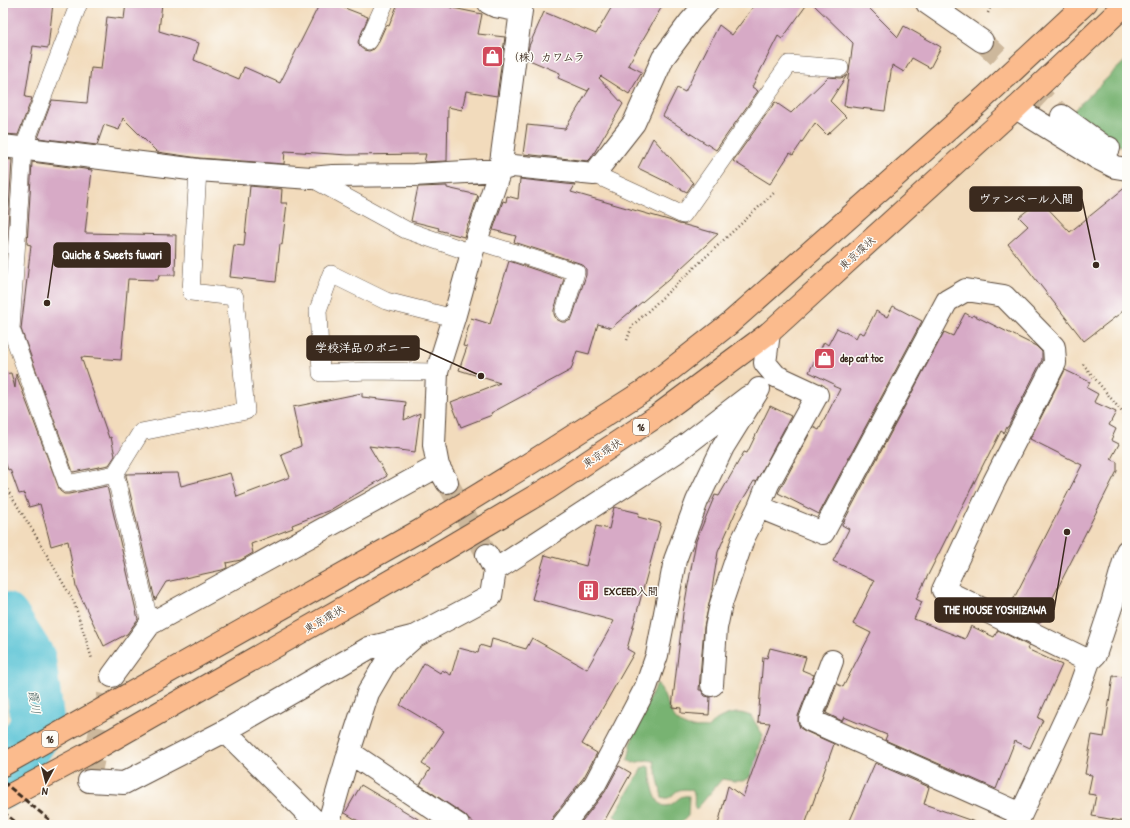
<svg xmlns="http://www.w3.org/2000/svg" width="1130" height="828" font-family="'Patrick Hand','Klee One',sans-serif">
	<rect width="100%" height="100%" fill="#fdfcf7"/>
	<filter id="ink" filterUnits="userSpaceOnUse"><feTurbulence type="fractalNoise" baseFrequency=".025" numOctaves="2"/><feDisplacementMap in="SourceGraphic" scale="8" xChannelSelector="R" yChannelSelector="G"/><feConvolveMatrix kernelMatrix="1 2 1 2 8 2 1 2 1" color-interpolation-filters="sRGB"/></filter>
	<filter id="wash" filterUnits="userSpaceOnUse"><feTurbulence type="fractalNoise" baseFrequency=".012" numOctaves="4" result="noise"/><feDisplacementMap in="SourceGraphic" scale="16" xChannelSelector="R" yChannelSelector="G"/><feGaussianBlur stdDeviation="0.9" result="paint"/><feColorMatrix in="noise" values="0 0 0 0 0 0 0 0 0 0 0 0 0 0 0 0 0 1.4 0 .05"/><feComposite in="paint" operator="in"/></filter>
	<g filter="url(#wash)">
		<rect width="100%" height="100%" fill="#f2dbbc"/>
		<path fill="#78b372" stroke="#5a6e48" d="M1127,59V148L1115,144L1072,112Z
			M657,683C668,697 668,720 686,726C692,729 702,727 708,728C714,719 728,713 739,713C743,713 747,715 751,716L763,735L757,751L758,763L749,778L744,781H734L722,779L696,810C692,804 697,797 692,790C688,789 683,789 679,790C672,793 671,801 662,797L654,761L647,760L633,763L628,760L634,730Z
			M647,766L650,768C651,778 654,815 672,804C679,799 680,795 689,796L688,816L679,825H627L614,816L642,768Z"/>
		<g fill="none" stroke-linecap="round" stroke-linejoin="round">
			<path stroke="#59c3d5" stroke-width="54" d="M3,619L29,660L38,725L3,782"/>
		</g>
		<g id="blocks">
			<path fill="#d7aac6" d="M3,3H53L48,48L33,46L25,97L32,98L18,135L3,134Z
				M126,3H162L159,31L199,43L194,60L239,79L244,67L280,83L320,3H332L368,17L358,42L360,47L364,50L369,51L374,49L377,45L386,25L389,26L398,3H439L453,8L482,14L478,34L505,37L497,96L466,91L462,110L448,107L447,161L424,162L426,154L348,155L285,151L284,164L199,158L157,152L123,118L119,130L104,125L97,145L38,138L52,100L87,103L91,68L101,69L107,17L124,19Z
				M614,3H664L628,65L642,72L629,94L601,76L599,78L623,104L591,158L588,161L523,154L527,125L565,129L590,88L588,91L558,78L560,73L527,59L529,46L544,12L596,34Z
				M756,3H808L782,39L778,36L752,87L758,91L716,150L663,116L677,88L685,92L719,25L732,35Z
				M812,3H864L898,37L904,26L941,47L930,68L912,58L904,72L892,65L885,111L844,106L853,43Z
				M847,75L830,101L846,117L827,135L815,123L793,155L790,153L770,184L733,161L775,102L791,113L828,77L840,78L844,77Z
				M653,138L693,183L687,192L638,168Z
				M3,159L12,160L7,241H3Z
				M32,162L92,170L85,233L176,235L175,275H159L158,280L128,279L121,360L81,357L109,438L111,437L115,456L109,465L73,472L21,329L31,245L27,244Z
				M520,179L575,185L571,192L672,221L679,224L685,225L718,234L668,280L611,328L598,324L589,354L577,351L571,370L491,413L492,415L461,427L451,402L500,383L459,370L467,347L463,346L471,318L490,324L509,261L564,279L554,310V314L556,319L562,322H566L571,320L573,315L586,275V269L584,266L579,263L514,242L516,236L493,230L503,201L506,202L507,196L518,199Z
				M250,186L282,189L281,203H287L282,245L280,244L276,282L230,277L234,245L244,246Z
				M447,186V188L478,195L469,223H468L464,237L438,230L439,228L411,221L418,187Z
				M1127,186V308L1084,341L1008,244L1028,226L1019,217L1040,200L1070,232Z
				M893,306L922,321L819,514L778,493L813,427L819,430L840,389L833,386L834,384L809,372L824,342L828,345L837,328L856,338L859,332L864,334L876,311L887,317Z
				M965,313L972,317L973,315L1036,346L1042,352V360L1008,427H1007L1004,433L1001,431L987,459H986L916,599L922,602L914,619L965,639L971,626L994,637L998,630L1029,646L1027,649L1062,665L1038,718L1043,720L1030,748L1015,741L996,789L885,740L887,735L844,717L842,721L826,713L837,684L843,687L871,633L853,624L874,581L833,561L849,529L842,525L944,332L953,336Z
				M1065,370L1090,382L1087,388L1098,394L1094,402L1116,412L1109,425L1116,429L1111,440L1119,444L1111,459L1117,462V471L1040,623L1009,608L1082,465L1030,439Z
				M11,373L15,388L16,374L60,491L64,494H69L107,486L138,619L127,634L104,646L76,587L68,541L51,546L40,504L29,507L24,493L19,494L10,469L8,470L3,456V374Z
				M362,393V397L406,402L404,420L420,413L415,452L369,446L387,476L330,510L292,525L293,528L251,544L253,553L241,560L226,563L227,568L222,570L166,582L155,600L126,476V474L178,473L181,486L230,473L237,497L290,477L281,454L301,446L293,407Z
				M770,406L791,416L756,482L754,481L737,509L718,552L711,595L704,627L699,690H701L705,696L710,697L709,715L681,713V708L672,707L683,613L696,541L715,495L719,496L744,452L747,453Z
				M614,507L639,513L638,517L661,523L627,649L634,653L582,744L597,753L584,777L553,817L551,825H477L469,820L465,815L420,785L430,769L422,764L444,731L400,705L424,663L440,673L442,670L451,675L459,648L478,653L480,645L490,648L492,639L526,649L532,638L587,669L614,621L532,599L545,555L586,566L596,526L609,529Z
				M770,648L806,657L802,670L814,675L798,716V722L800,728L805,731L834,744L805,825H718L728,786L743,797L770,723L758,722L763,657L767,658Z
				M1113,676L1127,677V822L1092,816L1096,795L1088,794L1092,775L1085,774L1092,735L1104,737Z
				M875,763L929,787L924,804L975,822V825H848Z
				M619,766L631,773L602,825H579L605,792Z
				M361,785L428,825H365L345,813Z"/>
		</g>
	</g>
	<g filter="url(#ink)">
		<use href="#blocks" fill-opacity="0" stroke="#564536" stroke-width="1"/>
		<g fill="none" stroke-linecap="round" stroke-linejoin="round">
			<path stroke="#cdb89c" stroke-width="22" stroke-dasharray="22 11" stroke-linecap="butt" d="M982,41L1062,116
				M447,482L487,555
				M89,781L112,676"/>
			<defs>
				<path id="service" d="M79,3L23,149L11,329L67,484L115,474L150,624
					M368,41L385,3
					M594,174L683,215L789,64L840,68
					M311,178L406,230L472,253
					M477,241L576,272L564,312
					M437,372L370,371L321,373L318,310L331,274L386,301L454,318
					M115,474L141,432L246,411L235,297L191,292L198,170"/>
				<path id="minor" d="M489,3L495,6L521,11
					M927,3L982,41
					M1016,108L1097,158L1115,167L1127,169
					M1062,116L1103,146L1109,148
					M3,146L198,170L311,178L333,176L414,175L500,170L513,166L594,174L634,123L663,58L690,22L707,3
					M447,482L438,466L434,445L437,372L454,318L472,253L500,170L522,3
					M759,507L823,533L947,301L966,290L1004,296L1054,347L1055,363L994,482L943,590L1089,661L1078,692L1016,825
					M495,570L675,453L748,397
					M832,661L810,720L1021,814
					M1089,661L1095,655L1112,604L1127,551
					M112,676L150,624L438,466
					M712,685L716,628L721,604L743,539L759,507L768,484L817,395L776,376L765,363L769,333
					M225,731L319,825
					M349,752L458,825
					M89,781L124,783L225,731L369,648L416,636L491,596L495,570L487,555
					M328,825L349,752L368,693L386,662L412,639
					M563,825L595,784L646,687L657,655L675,560L697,501L723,447L759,389"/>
				<path id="trunk" d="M3,765L421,530L532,462L645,390L729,324L985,97L1086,3
					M3,799L85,755L427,560L547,489L657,416L769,333L1016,108L1127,3"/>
			</defs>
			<use href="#service" stroke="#564536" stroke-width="18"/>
			<use href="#minor" stroke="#564536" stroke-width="24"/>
			<use href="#trunk" stroke="#564536" stroke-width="24"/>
			<path stroke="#564536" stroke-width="2.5" stroke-dasharray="1 3" stroke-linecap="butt" d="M988,13L992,3
				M627,340L632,326L776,191
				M1083,364L1127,418
				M3,483L33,531L74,602L92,659"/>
			<use href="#service" stroke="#fff" stroke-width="17"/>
			<use href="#minor" stroke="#fff" stroke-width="22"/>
			<use href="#trunk" stroke="#fbbb8d" stroke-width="22"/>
			<path stroke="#3b2a1e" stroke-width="3" stroke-dasharray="6 3" stroke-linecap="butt" d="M3,782L56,825
				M3,812L19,825"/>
		</g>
	</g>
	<defs>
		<symbol id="shop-square" viewBox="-11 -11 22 22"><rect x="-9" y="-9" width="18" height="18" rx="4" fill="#d1495b" stroke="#fdfcf7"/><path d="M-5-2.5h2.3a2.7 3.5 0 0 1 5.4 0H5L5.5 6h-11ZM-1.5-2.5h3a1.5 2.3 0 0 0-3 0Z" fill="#fff"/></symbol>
		<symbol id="building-square" viewBox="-11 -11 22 22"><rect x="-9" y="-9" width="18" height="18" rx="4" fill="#d1495b" stroke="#fdfcf7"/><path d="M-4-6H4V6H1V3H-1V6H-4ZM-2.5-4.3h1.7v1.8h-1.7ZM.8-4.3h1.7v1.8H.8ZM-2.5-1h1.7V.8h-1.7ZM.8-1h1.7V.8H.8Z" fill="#fff"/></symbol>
	</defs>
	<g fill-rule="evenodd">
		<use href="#shop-square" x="480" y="44" width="25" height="25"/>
		<use href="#shop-square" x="812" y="346" width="25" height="25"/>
		<use href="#building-square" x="576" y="578" width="25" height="25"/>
	</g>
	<g text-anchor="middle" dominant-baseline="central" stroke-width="3" stroke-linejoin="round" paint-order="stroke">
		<g fill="#fdfcf7" stroke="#75695f" stroke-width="1">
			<rect x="633" y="419" width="16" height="16" rx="3"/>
			<rect x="42" y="731" width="16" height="16" rx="3"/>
		</g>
		<g font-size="10" font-weight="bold" fill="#3b2a1e">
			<text x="641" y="427">16</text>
			<text x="50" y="739">16</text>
		</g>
		<g font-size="11" font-weight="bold" fill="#3b2a1e" stroke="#fdfcf7" text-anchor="start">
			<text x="508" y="57">（株）カワムラ</text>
			<text x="840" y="358">dep cat toc</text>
			<text x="604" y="591">EXCEED入間</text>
		</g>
		<g font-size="11" fill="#3b2a1e" stroke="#fdfcf7">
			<text transform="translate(857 253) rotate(-42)">東京環状</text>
			<text transform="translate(602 453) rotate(-33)">東京環状</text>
			<text transform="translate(324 619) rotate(-30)">東京環状</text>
		</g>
		<g font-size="12" font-style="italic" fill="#46605e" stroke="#fdfcf7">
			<text transform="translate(35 702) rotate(82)">霞川</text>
		</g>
	</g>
	<path fill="none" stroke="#3b2a1e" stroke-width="1.5" d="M1096 265L1082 199M47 303L54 255M481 376L419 348M1067 532L1054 610"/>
	<g fill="#3b2a1e" stroke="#fdfcf7" stroke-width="1.5">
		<circle cx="1096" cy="265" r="4"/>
		<circle cx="47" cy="303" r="4"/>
		<circle cx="481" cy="376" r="4"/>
		<circle cx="1067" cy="532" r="4"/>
	</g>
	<g fill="#3b2a1e" stroke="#3b2a1e" stroke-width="1.5">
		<rect x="970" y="187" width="112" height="24" rx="4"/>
		<rect x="54" y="243" width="116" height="24" rx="4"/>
		<rect x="307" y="336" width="112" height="24" rx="4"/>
		<rect x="935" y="598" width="119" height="24" rx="4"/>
	</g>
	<g font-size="12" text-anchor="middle" font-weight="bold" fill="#fff">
		<text x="1026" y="203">ヴァンベール入間</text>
		<text x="112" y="259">Quiche &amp; Sweets fuwari</text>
		<text x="363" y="352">学校洋品のポニー</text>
		<text x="995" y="614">THE HOUSE YOSHIZAWA</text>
	</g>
	<rect width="1130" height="828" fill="none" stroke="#fdfcf7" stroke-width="16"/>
	<g transform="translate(46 782) rotate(187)" stroke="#fdfcf7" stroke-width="3" paint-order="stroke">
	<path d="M0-3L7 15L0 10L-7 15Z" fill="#3b2a1e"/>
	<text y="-6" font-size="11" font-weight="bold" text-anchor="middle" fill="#3b2a1e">N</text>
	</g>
</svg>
